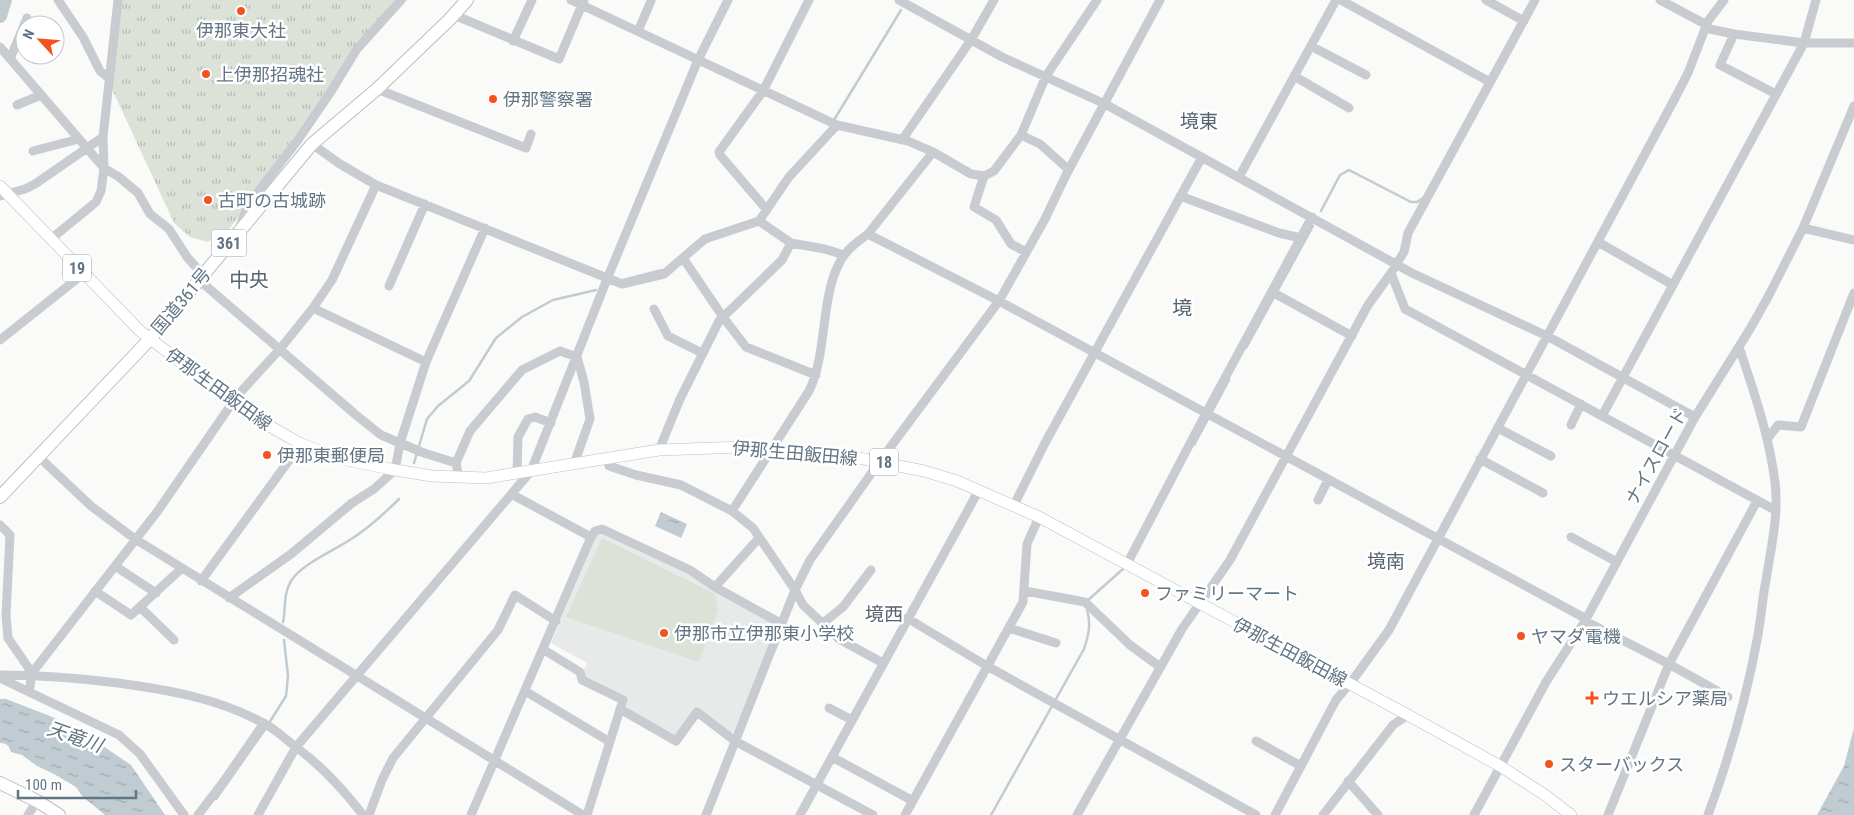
<svg xmlns="http://www.w3.org/2000/svg" width="1854" height="815" font-family="'Roboto Condensed','Noto Sans JP',sans-serif">
	<defs>
		<pattern id="park-tufts" width="24" height="20" patternUnits="userSpaceOnUse" patternTransform="scale(1.25)"><rect width="24" height="20" fill="#dce2d8"/><path d="M3 7l-1-3M5 7V3M7 7l1-3M15 17l-1-3M17 17v-4M19 17l1-3" fill="none" stroke="#b6bcb5"/></pattern>
		<pattern id="water-ripples" width="26" height="14" patternUnits="userSpaceOnUse" patternTransform="scale(1.25)"><rect width="26" height="14" fill="#c0ccd1"/><path d="M2 4q2-2 4 0t4 0M15 11q2-2 4 0t4 0" fill="none" stroke="#9faaaf"/></pattern>
	</defs>
	<rect width="100%" height="100%" fill="#fafaf8"/>
	<path fill="#e8e9e9" d="M604,531L687,571L778,624L735,730L731,734L695,709L674,739L626,710L627,698L585,678L583,672L587,663L551,643L597,534Z"/>
	<path fill="url(#park-tufts)" d="M121,0H407L360,52L316,118L225,234L207,242L190,237L174,223L111,87Z"/>
	<path fill="#dce2d8" d="M602,538L715,594L718,610L699,662L566,617Z"/>
	<path fill="url(#water-ripples)" d="M661,512L687,524L681,538L655,526Z
		M0,699H6L50,716L84,733L131,765L165,815H105L82,796L76,787L54,774L37,766L22,755L11,752C9,746 7,743 0,743Z
		M1854,728V815H1817L1844,766Z"/>
	<g fill="none" stroke-linecap="round" stroke-linejoin="round">
		<path stroke="#c0ccd1" stroke-width="2.5" d="M834,120L901,10
			M1321,211L1340,175L1349,170L1411,202H1417L1423,198
			M623,280L662,270
			M1246,348L1313,226
			M1194,445L1229,380
			M414,463L427,419L438,406L469,381L496,338L522,317L553,300L596,290
			M1087,601L1123,569
			M283,622C286,608 283,594 291,581C302,564 331,552 348,541C368,529 383,515 399,499
			M269,723L286,696L288,676L284,640
			M216,799L266,728
			M991,815L1084,649C1089,634 1091,624 1087,609"/>
		<path stroke="#c0ccd1" stroke-width="14" d="M0,16L5,0"/>
		<defs>
			<path id="major" d="M0,186L140,331L250,415L301,444L338,458L395,470L432,476L486,478L659,450L744,447L844,455L924,471L957,481L1039,517L1408,715L1500,766L1545,795L1571,815"/>
			<path id="highway" d="M0,497L150,339L312,144L377,89L449,20L467,0
				M0,783L37,801L59,815"/>
		</defs>
		<use href="#major" stroke="#babfc3" stroke-width="12"/>
		<use href="#highway" stroke="#babec1" stroke-width="14"/>
		<path stroke="#c8ccd0" stroke-width="9" d="M58,0L83,37L100,71L109,78
			M571,0L837,125L908,141L933,152L971,174L984,176L974,207L996,220L1011,244L1026,252
			M899,0L1002,57L1105,104L1412,273L1547,336L1695,417
			M1341,0L1490,82
			M1486,0L1524,21
			M1535,0L1408,233L1404,252L1391,273L1405,309L1775,510
			M1660,0L1707,25
			M454,15L559,59L584,0
			M1705,28L1734,34L1804,43H1854
			M638,31L651,1
			M1734,34L1720,65L1776,94
			M513,41L532,0
			M1311,46L1366,75
			M0,47L104,168L119,177L138,193L150,214L169,229L187,257L203,275
			M10,59L27,18
			M1294,76L1349,108
			M377,89L526,148L531,134
			M17,105L41,95
			M1021,135L1040,144L1069,170
			M902,140L971,40L994,0
			M312,144L340,164L376,185L622,284L664,274L705,239L759,221L789,177L837,125
			M33,151L79,139
			M984,176L994,171L1021,135L1046,76L1097,0
			M1239,177L1336,0
			M0,196L25,189L35,184L103,137L118,0
			M1180,196L1279,233L1301,238
			M767,210L720,155L719,152L763,91L809,0
			M759,221L791,243L825,249L844,255
			M240,226L248,205L298,140L332,90L357,49L401,0
			M1803,228L1854,240
			M868,234L933,152
			M51,239L96,202L101,191L104,168L103,137
			M1598,242L1673,285
			M683,258L723,317L746,347L816,375
			M199,280L356,415L381,435L424,453L456,463L459,478
			M389,286L425,204
			M1272,292L1352,336
			M313,308L426,362
			M654,309L668,336L702,353
			M0,340L83,274
			M1602,416L1804,43L1816,0
			M1571,425L1581,404
			M1498,428L1551,456
			M1768,438L1778,425L1801,427L1854,293
			M659,450L680,399L719,321L782,260L791,243
			M38,456L91,506L135,539L583,815
			M609,458V466L636,475L681,485L732,511L753,528L795,590L803,605L839,639L883,663
			M1480,459L1543,493
			M456,463L470,431L522,370L560,351L577,357L584,382L590,419L574,464
			M517,473L518,437L528,419L535,417L551,423
			M513,495L591,537
			M1318,500L1328,480
			M1014,505L1045,443L1202,157
			M732,511L809,391C829,351 819,288 845,254C851,246 860,240 868,234L999,301L1581,616L1585,621L1669,664L1728,697
			M0,525L10,535L6,615L8,638L32,673
			M1571,537L1617,562
			M1127,564L1206,413L1312,217
			M115,566L156,593
			M201,581L301,444
			M715,587L759,538
			M95,591L131,615L181,569
			M1025,591L1085,602L1130,645L1160,667
			M229,598L291,554L352,503L374,489L395,470L400,443L426,362L485,228
			M140,607L174,640
			M907,618L987,666L1256,815
			M823,623L843,607L871,570
			M1009,628L1056,643
			M544,650L580,672L582,680L623,700L587,815
			M0,675C39,675 78,678 118,683C168,690 218,698 263,723C276,729 285,739 297,748C323,767 343,789 363,815
			M0,678L119,735L140,754L184,815
			M525,691L610,742
			M29,692L32,673L157,512L237,396L280,349L313,308L332,280L376,185
			M829,708L852,720
			M620,709L676,741L697,712L735,741L873,815
			M1256,741L1301,766
			M832,757L913,801
			M1348,781L1378,815
			M28,815L37,801
			M198,815L224,781L264,723
			M258,815L296,747L531,471L607,279L698,60L728,0
			M369,815L382,780L393,758L498,630L515,595L556,621
			M471,815L591,537L595,531L602,529L690,570L715,587L782,624
			M706,815L795,590L810,560L880,461L999,301L1045,219L1066,175L1160,0
			M800,815L979,490
			M905,815L1023,602L1027,544L1039,517
			M1077,815L1182,629L1230,560L1368,305L1391,273
			M1275,815L1336,700L1352,681L1389,630L1674,100L1688,73L1708,21L1724,0
			M1323,815L1393,725L1408,715
			M1474,815L1546,682L1585,621L1695,417L1750,329L1768,297L1803,228L1854,106
			M1608,815L1669,664L1757,501
			M1708,815C1729,758 1746,700 1757,640C1761,620 1762,600 1766,580C1771,548 1779,515 1775,482C1769,435 1754,392 1739,347"/>
		<use href="#major" stroke="#fff" stroke-width="11"/>
		<use href="#highway" stroke="#fff" stroke-width="12"/>
	</g>
	<g fill="#f3531f" stroke="#fff" stroke-width="2">
		<circle cx="241" cy="11" r="5"/>
		<circle cx="206" cy="74" r="5"/>
		<circle cx="493" cy="99" r="5"/>
		<circle cx="208" cy="200" r="5"/>
		<circle cx="267" cy="455" r="5"/>
		<circle cx="1145" cy="593" r="5"/>
		<circle cx="664" cy="633" r="5"/>
		<circle cx="1521" cy="636" r="5"/>
		<path d="M1589.5 690.5h5v5h5v5h-5v5h-5v-5h-5v-5h5z"/>
		<circle cx="1549" cy="764" r="5"/>
	</g>
	<g text-anchor="middle" dominant-baseline="central" stroke-width="5" stroke-linejoin="round" paint-order="stroke">
		<g fill="#fff" stroke="#919eaa" stroke-width="1">
			<rect x="211.5" y="229.5" width="35" height="27" rx="4"/>
			<rect x="63" y="254.5" width="28" height="27" rx="4"/>
			<rect x="870" y="448.5" width="28" height="27" rx="4"/>
		</g>
		<g font-size="16" font-weight="bold" fill="#627585">
			<text x="229" y="243">361</text>
			<text x="77" y="268">19</text>
			<text x="884" y="462">18</text>
		</g>
		<g font-size="18" fill="#627585" stroke="#fff" text-anchor="start">
			<text x="241" y="30" text-anchor="middle">伊那東大社</text>
			<text x="216" y="74">上伊那招魂社</text>
			<text x="503" y="99">伊那警察署</text>
			<text x="218" y="200">古町の古城跡</text>
			<text x="277" y="455">伊那東郵便局</text>
			<text x="1155" y="593">ファミリーマート</text>
			<text x="674" y="633">伊那市立伊那東小学校</text>
			<text x="1531" y="636">ヤマダ電機</text>
			<text x="1602" y="698">ウエルシア薬局</text>
			<text x="1559" y="764">スターバックス</text>
		</g>
		<g font-size="18" fill="#627585" stroke="#fff">
			<text transform="translate(181 301) rotate(-50)">国道361号</text>
			<text transform="translate(219 389) rotate(36)">伊那生田飯田線</text>
			<text transform="translate(795 453) rotate(5)">伊那生田飯田線</text>
			<text transform="translate(1656 456) rotate(-61)">ナイスロード</text>
			<text transform="translate(1290 652) rotate(28)">伊那生田飯田線</text>
		</g>
		<g font-size="19" fill="#556470" stroke="#fff">
			<text x="1199" y="121">境東</text>
			<text x="1386" y="561">境南</text>
			<text x="884" y="614">境西</text>
		</g>
		<g font-size="19" font-style="italic" fill="#5e757e" stroke="#fff">
			<text transform="translate(75 737) rotate(19)">天竜川</text>
		</g>
		<g font-size="20" fill="#556470" stroke="#fff">
			<text x="249" y="280">中央</text>
			<text x="1182" y="308">境</text>
		</g>
	</g>
	<g transform="translate(40 40) rotate(296)"><circle r="24" fill="#ffffff" stroke="#c0c8ce"/>
	<path d="M0-4L9 19L0 12L-9 19Z" fill="#f3531f"/>
	<text y="-8" font-size="14" font-weight="bold" text-anchor="middle" fill="#627585">N</text>
	</g>
	<path d="M18 790v8h118v-8" fill="none" stroke="#627585" stroke-width="2.5"/>
	<text x="25" y="790" font-size="15" fill="#627585" stroke="#ffffff" stroke-width="4" paint-order="stroke">100 m</text>
</svg>
